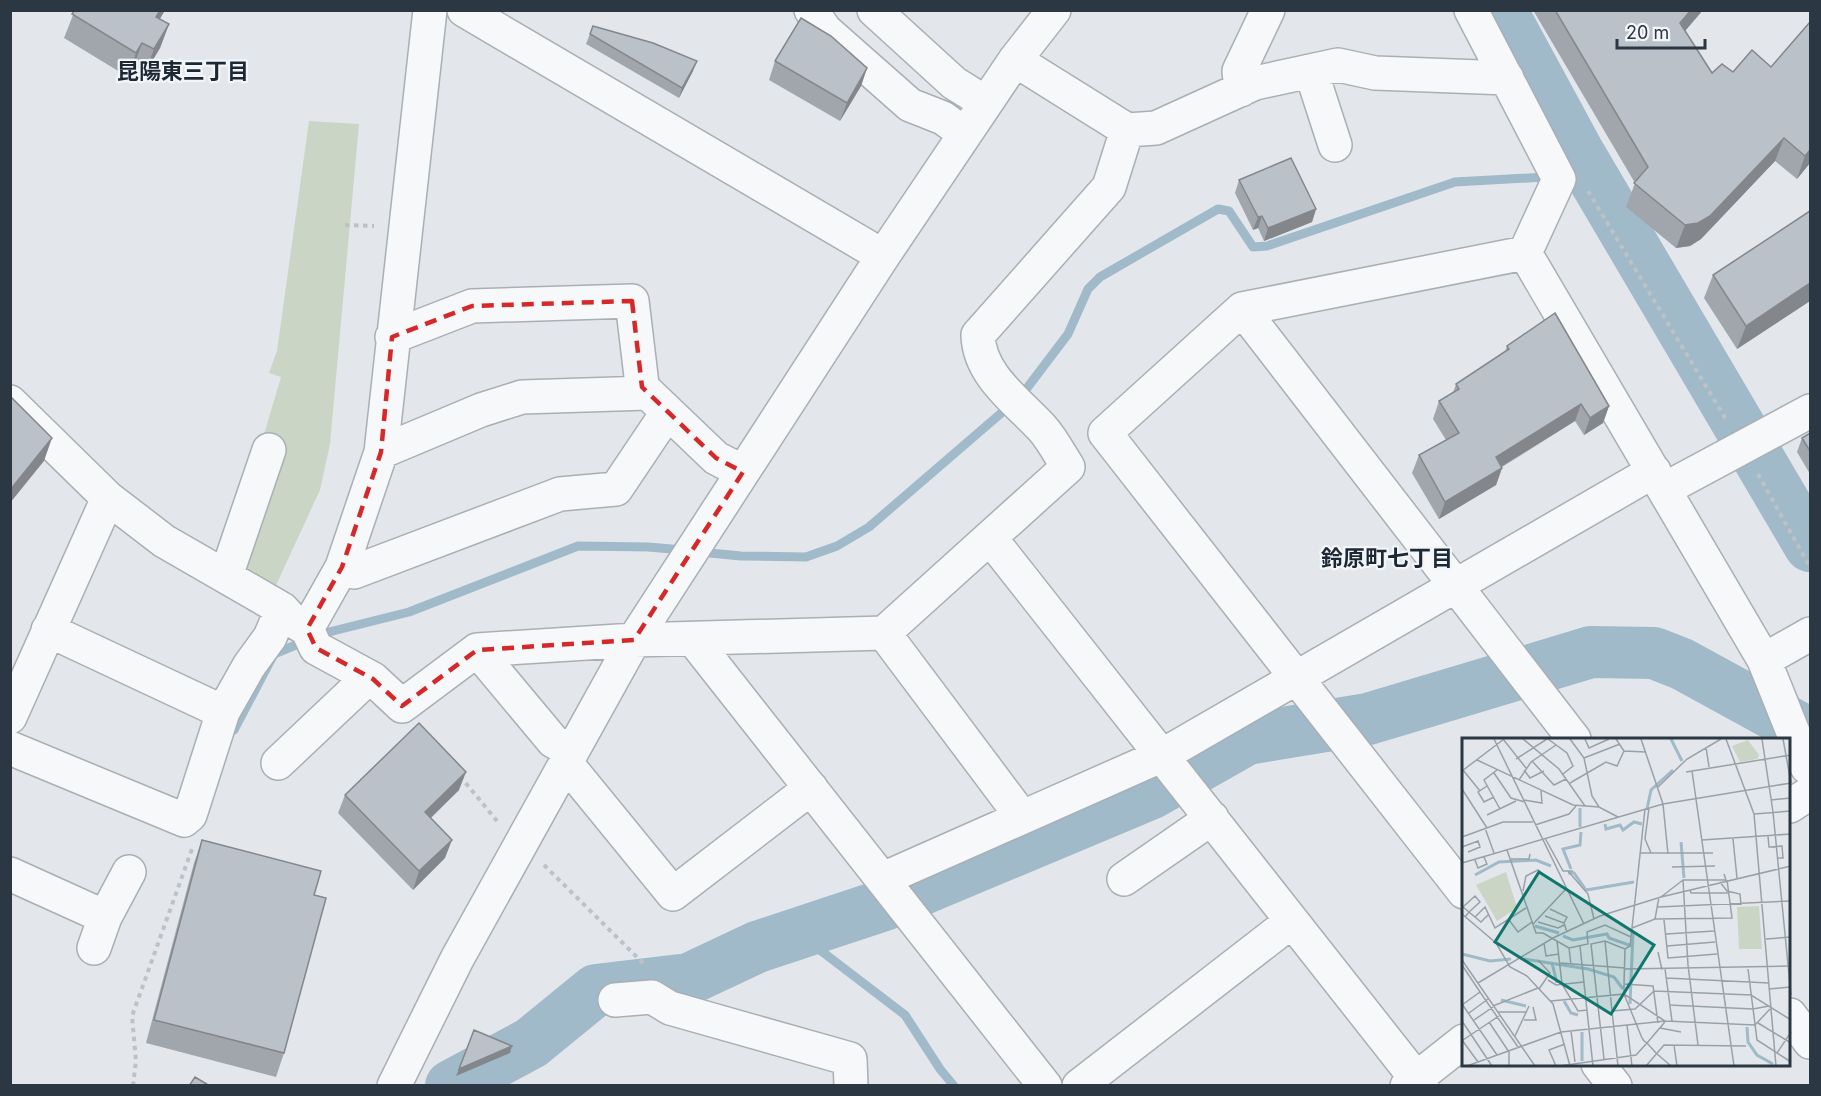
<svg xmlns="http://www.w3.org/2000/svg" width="1821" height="1096" font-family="Inter,'Noto Sans JP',sans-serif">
	<rect width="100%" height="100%" fill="#e3e7eb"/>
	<path fill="#cbd5c5" d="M309,121L359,124L330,444L320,490L272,594L235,576L262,441L281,377L269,373L277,351Z"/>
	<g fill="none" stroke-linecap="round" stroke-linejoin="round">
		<path stroke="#a0bac9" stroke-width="9" d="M699,552L741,556L806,557L837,546L869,527L1021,396L1068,334L1088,289L1100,277L1218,209L1229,211L1253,247L1267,246L1455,182L1546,177L1589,169
			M234,730L274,654L325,633L409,612L578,546L648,547L683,550
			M799,934L905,1015L940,1069L954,1086"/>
		<path stroke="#a0bac9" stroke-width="52" d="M1501,10L1578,152L1810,546
			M451,1086L531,1043L596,990L689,979L757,947L887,904L1152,793L1247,739L1368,719L1591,652L1654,653L1682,664L1810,734"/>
		<defs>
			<path id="minor" d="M464,10L883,256
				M811,10L825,30L910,105L943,118L965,134
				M874,10L954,83L986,103
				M1471,10L1559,179L1525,253L1764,660L1810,634
				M1015,60L1127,130
				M1311,71L1335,145
				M1241,90L1239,71L1268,10
				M1242,309L1574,739
				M392,337L472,306L632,301L643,393
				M10,402L108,498L164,541L282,609L293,621L307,629L316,648L373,679L402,706L477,650L634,640L884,633L1022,817
				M381,452L481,410L522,397L648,393L716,458L743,472
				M1665,489L1810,411
				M991,539L1422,1086
				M342,567L354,572L560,494L616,489L667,413
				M226,576L269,450
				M307,629L342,567L381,452L430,10
				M48,630L223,712
				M884,633L1068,467C1060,455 1052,439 1042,428C1017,401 979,375 978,335L1109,187L1127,130L1156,128L1255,83L1338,65L1375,73L1507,78
				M693,639L1045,1086
				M477,650L553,741L572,752
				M1764,660L1807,767L1810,769
				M10,717L108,498
				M10,748L184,820L190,815L223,712L249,666L270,637L282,609
				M278,763L369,677
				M566,763L673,894L811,788
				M1790,806L1810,793
				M10,874L105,917
				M883,879L1163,755L1654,471
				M1124,879L1212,818
				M1464,892L1105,433L1242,309L1525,253
				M94,948L105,917L129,872
				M615,1000L652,997L670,1008L850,1059L851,1086
				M1790,1015L1810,1042
				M1598,1064L1615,1086
				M394,1086L457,959L634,640L883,256L1015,60L1054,10
				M1079,1086L1292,921
				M1407,1086L1464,1041"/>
		</defs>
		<use href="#minor" stroke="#a8afb5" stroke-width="36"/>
		<path stroke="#bdc2c6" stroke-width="4" stroke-dasharray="4.5 4.5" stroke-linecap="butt" d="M1588,191L1727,421
			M345,225L374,226
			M1758,474L1810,567
			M460,776L497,821
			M544,865L645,965
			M133,1086L136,1061L132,1016L192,849"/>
		<use href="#minor" stroke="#f6f8f9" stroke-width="33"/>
	</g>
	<path fill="#a1a6ac" d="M75,10H165L160,19L169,24L160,48L145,73L134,66L128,77L64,38Z
		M1533,10H1703L1685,31L1712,73L1733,72L1771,67L1810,22V163L1797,179L1775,161L1701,239L1690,246L1676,248L1626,207L1635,183Z
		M593,26L693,71L679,98L586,44Z
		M775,61L867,68L861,86L840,121L769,80Z
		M1239,180L1316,209L1312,222L1264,241L1258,228L1253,230L1235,193Z
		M1810,211V301L1737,349L1704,298L1713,275Z
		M1507,346L1609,406L1603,423L1584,435L1575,421L1502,467V468L1496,485L1439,519L1412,473L1419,455L1446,440L1433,419L1439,401L1453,393L1456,384L1505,352Z
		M1810,433V474L1797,452L1802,438Z
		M459,790L431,818L445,858L413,890L338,813L345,795Z
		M202,840L314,895L284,1053L276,1077L146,1043L194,863Z"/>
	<path fill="#83878c" d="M160,10H165L147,40L156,17Z
		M1691,10H1703L1672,46L1680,23Z
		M169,24L160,48L145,73L154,49Z
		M142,43L134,66L128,77L136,53Z
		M697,61L693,71L679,98L682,88Z
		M867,68L861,86L840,121L847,103Z
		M1784,138L1775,161L1701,239L1690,246L1676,248L1685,225Z
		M1810,150V163L1797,179L1805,156Z
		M1316,209L1312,222L1264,241L1268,228Z
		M1262,216L1258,228L1253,230L1258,217Z
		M1810,283V301L1737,349L1746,326Z
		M1581,404L1575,421L1489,474L1496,457Z
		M1609,406L1603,423L1584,435L1590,418Z
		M52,438L44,461L10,503V490Z
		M1502,468L1496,485L1439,519L1445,502Z
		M466,772L459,790L418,830L425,812Z
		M452,840L445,858L413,890L419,871Z
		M512,1046L510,1053L456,1076L459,1069Z"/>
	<path fill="#bbc1c8" stroke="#83878c" stroke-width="1.5" d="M75,10H160L156,17L169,24L154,49L142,43L136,53L72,14Z
		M1555,10H1691L1680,23L1712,73L1722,64L1733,72L1752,50L1771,67L1810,22V150L1805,156L1784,138L1710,216L1698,223L1685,225L1634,183L1648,167Z
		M801,18L831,36L867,68L847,103L775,61Z
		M593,26L653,43L697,61L682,88L590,34Z
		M1291,158L1316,209L1268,228L1262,216L1258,217L1239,180Z
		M1810,211V283L1746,326L1713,275Z
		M1555,313L1609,406L1590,418L1581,404L1496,457L1502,468L1445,502L1419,455L1459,433L1439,401L1459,389L1456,384L1509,349L1507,346Z
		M10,396L52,438L10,490Z
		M1810,433V451L1802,438Z
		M419,723L466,772L425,812L452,840L419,871L345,795Z
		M202,840L321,871L314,895L326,898L284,1053L154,1020Z
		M474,1030L512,1046L459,1069Z
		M195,1077L210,1086H189Z"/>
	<path fill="none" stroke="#d62828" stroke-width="4.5" stroke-dasharray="12 8" stroke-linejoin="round" d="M632,301L642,387L716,458L743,472L634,640L477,650L402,706L373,679L316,648L307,629L342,567L381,452L392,337L472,306Z"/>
	<g text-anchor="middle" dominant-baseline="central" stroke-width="4.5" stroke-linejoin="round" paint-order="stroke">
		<g font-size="22" font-weight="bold" fill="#1d2834" stroke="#f3f6f8">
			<text x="183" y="71">昆陽東三丁目</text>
			<text x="1387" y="558">鈴原町七丁目</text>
		</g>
	</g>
	<g transform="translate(1462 738)">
		<rect width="328" height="328" fill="#e3e7eb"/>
		<path d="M286,2L297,17L295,21L278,24L270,8ZM44,134L55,170L35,183L14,147ZM297,168L300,211H277L275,169Z" fill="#cbd5c5"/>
		<path fill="none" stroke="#a0bac9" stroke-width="3" d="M209,1L220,23M118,70V89M185,71L189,52L211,32M143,86L144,91L158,87L161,92L172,84L180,86M219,104L222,140M109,131L101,111L118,107L119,94M106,135H112L124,152L172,144M13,137L37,124L74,122L89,128M73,188L97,195M101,198L111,202L145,196L147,200L170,208M0,216L28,223L49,221M62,221L126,231L152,239L161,251M90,225L95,245M39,262L64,268M102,263L109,275L116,277M168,266L171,195M285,289L286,304L295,317L311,326M120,294V323"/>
		<path fill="none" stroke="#99a1a8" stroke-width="1.5" d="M32,1L122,186M41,1L64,30M61,1L97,31L123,68M86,1L105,15L111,28L101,36M108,1L122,20L130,58L137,69M123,1L127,10L147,1M154,1L162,13L184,14M179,1L201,66L206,116M264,1L292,76L314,328M300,1L311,74L329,257M321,1L329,45M244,9L247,29M122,20L158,6M54,21L85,1M15,22L111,67L137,69L156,79M70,23L92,47L104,41M1,32L18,53M35,32L22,42L38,71M62,32L68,40L82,33M0,33L42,1M230,33L272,328M224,34L329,17M32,35L49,60L63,64M57,42L69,24L94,7M108,45L144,24L155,28L162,13M25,48L16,54L22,64L32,59M196,49L225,21L259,1M0,51L25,90M62,62L80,65L79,53M309,62L329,60M187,70L183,101L189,115M183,71L168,208L163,211L162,246L191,248L196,285M292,76L329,73M25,77L54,63M73,87L107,76L114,68M23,90L32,115M306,98L307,109L320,108L321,120H315M0,99L41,84H71M83,100L101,133H111M271,101L275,140M240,102L329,96M0,109L16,103L18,109L6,114M45,112L74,195H81L107,210L109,227M178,115H251M48,121H67L68,116M13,122L16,130L25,126L22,119M0,125L201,66L329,45M210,129L253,128M106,133L126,156L132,181M258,144L265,153L278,156L279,167M228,152L229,155H266M61,153L64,138L76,132L80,136M199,159L221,142M196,169L329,163M88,171L105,179L102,185M0,176L34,205L48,229L65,238L91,266L108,328M83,178L102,185L105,194M3,179L7,174L18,164L13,158L1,169L19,184L27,176M13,179L23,169L33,190L64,170M193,181L197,159M47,182L56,194L70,184M202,182L206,220L255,216M76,184L96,190L102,187M71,186L104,151M170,190L193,181L270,180L265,142M204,196L252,193M304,201L329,199M95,203L100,246L116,273L125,272M143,203L150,273M82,205L84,218L97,216M118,208L131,328M205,208L253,204M107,210L126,206L125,194L143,187L169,199M196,214L200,232M0,222L73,328M76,222L88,235L77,251M98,225L163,230M0,227L18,254M163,231L329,228M203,231L210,283M286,231L295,302L329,324M204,240L307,245M86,242L94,247L122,244M16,245L91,200L138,178L199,159L329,128M307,251L328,249M89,263L162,256V246M0,266L35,317M0,267L18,254L56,309M207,267L291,271L307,268M31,268L76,250M36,274H65M7,275L26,261M12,282L31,269M62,282H74L71,269M0,283L30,328M27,284L47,314V328M296,285L329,305M165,287L170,328M198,290L219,294M109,293L113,324M53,298L67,268M0,302L16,324L5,328M1,302L37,278M212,307L215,328M236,307L226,227L221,142H264L262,136M315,315L329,294M142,321L129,206L143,203L163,211M16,324L99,294L203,283L293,287L308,271M94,328L87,312L103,306M98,328L174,317L185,305L202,285L203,283L162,256L180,300L182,303L185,305L194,315L209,328M156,328L150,273L173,271L192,253L289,257L329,282M184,328L202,307L284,308"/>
		<path fill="#0f766e" fill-opacity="0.15" stroke="#0f766e" stroke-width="3" d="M77,134L192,207L149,276L33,204Z"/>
		<rect width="328" height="328" fill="none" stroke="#2b3743" stroke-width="3"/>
	</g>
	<rect width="1821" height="1096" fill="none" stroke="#2b3743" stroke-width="24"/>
	<path d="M1617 39v9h88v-9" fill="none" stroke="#2b3743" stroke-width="3"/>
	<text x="1626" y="39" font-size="18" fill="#2b3743" stroke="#f3f6f8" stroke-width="4.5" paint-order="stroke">20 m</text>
</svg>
